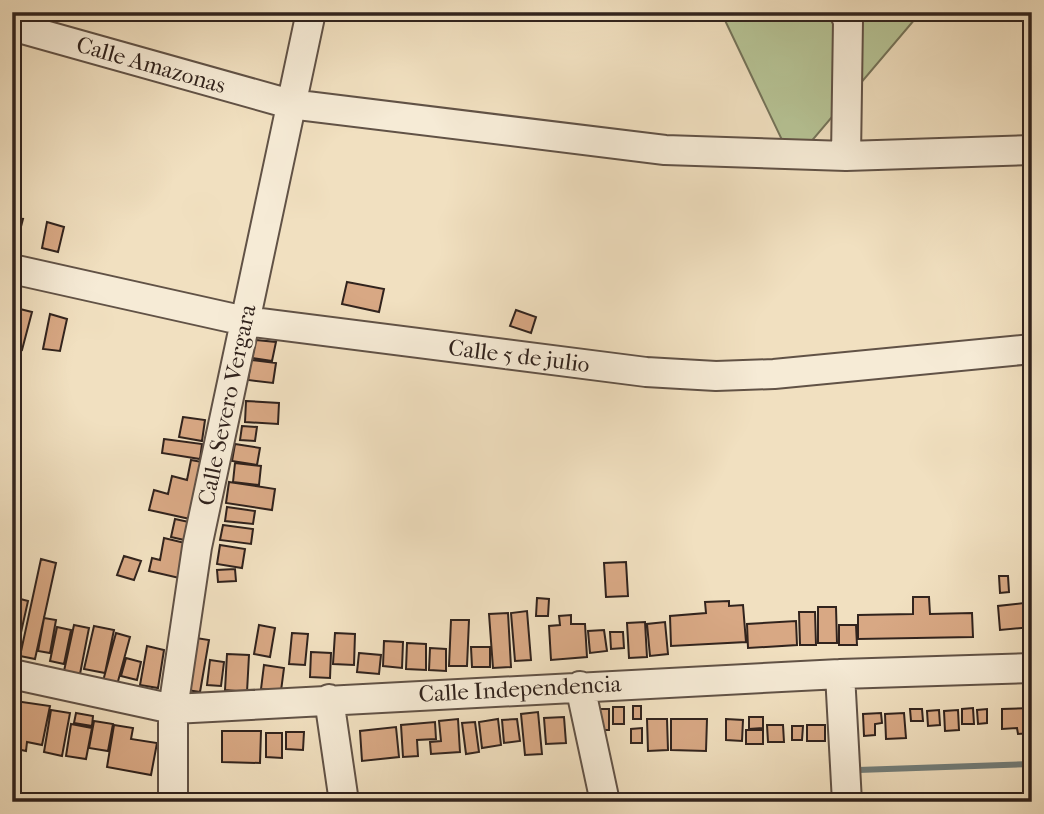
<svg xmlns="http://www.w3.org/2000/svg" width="1044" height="814" font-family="'IM FELL French Canon',serif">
	<rect width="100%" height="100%" fill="#f1e0c0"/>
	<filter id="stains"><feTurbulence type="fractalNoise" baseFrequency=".00286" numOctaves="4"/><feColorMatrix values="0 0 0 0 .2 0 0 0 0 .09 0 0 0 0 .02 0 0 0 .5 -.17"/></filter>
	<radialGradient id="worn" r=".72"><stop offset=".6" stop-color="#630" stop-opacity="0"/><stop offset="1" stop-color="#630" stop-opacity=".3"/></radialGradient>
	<path fill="#b6c395" stroke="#747359" stroke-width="2" d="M721,12H921L793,163Z"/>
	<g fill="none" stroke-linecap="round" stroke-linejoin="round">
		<path stroke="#727e7b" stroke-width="6" d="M858,770L1032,764"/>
	</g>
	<path fill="#d8a884" stroke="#31231d" stroke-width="2" d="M12,218L23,219L17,242L12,241Z
		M47,222L64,227L58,252L42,248Z
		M347,282L384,289L379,312L342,304Z
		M12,307L32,312L22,350L12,347Z
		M516,310L536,317L531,333L510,326Z
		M50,314L67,319L60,351L43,349Z
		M256,340L276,342L272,361L252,358Z
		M251,360L276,363L273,383L248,380Z
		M246,401L279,403L278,424L245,422Z
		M183,417L205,420L202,441L179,437Z
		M242,426L257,427L255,441L240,440Z
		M164,439L202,444L200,459L162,453Z
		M235,444L260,448L257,465L232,461Z
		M191,460L202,462L190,519L149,510L154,490L168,494L172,476L187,480Z
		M235,463L261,466L259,485L233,482Z
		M229,482L275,489L272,510L226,503Z
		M227,507L255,511L253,524L225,521Z
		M175,519L198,524L193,542L171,537Z
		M223,525L253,529L251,544L220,540Z
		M164,538L185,543L188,580L149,571L152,558L160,560Z
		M220,545L245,549L242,568L217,564Z
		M124,556L141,561L134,580L117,575Z
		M41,559L56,563L35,659L20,656Z
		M626,562L628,596L606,597L604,563Z
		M235,569L236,581L218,582L217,570Z
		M999,576H1008L1009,592L1000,593Z
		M13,597L28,601L16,655L12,654Z
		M913,597H929L930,614L972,613L973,637L858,639V615L913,614Z
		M537,598L549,599L548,616H536Z
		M729,601V606L743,605L746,642L671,646L670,616L706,613L705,602Z
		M1032,602V627L1000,630L998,606Z
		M818,607H836L837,643H818Z
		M527,611L531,660L515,661L511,613Z
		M799,612H815L816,645H800Z
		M508,613L511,667L493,668L489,614Z
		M571,615V624H585L587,657L551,660L549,626L560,625L559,616Z
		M44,618L56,620L50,653L38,651Z
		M451,620H469L467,666H449Z
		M796,621L797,645L748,648L747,624Z
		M645,622L647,657L629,658L627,623Z
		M665,622L668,654L650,656L647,624Z
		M74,625L89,628L80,674L64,671Z
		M259,625L275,628L270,657L254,654Z
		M839,625H856L857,645H839Z
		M94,626L114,630L105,673L84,669Z
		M57,627L71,630L64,664L50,661Z
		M604,630L607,651L590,653L588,631Z
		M610,632H623L624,648L611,649Z
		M116,633L130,637L117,685L103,681Z
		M292,633L308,634L305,665L289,664Z
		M335,633L355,634L354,665L333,664Z
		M196,638L209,640L200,692L187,690Z
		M384,641L403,642L402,668L383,666Z
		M407,643L426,644V670L406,669Z
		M147,646L164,650L158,688L140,685Z
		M471,647H490V667H472Z
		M430,648L446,649V671L429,670Z
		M311,652L331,653L330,678L310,677Z
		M359,653L381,655L379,674L357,672Z
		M227,654L249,655L247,692L225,690Z
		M126,658L141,662L137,680L121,676Z
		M210,660L224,662L221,686L207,685Z
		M264,665L284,668L281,691L261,689Z
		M15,701L50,706L42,745L27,742L26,751L12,748Z
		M633,706H641V719H633Z
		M613,707H624V724H613Z
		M973,708L974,724H962V709Z
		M1032,708V733L1018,734L1017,728L1002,729V709Z
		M598,709H609V730H599Z
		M910,709H922L923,721H911Z
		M987,709V723L978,724L977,710Z
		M51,710L70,713L62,756L44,752Z
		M939,710L940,725L928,726L927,711Z
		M958,710L959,730L945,731L944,711Z
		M538,712L542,754L525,755L521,714Z
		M76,713L93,716L92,726L74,723Z
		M881,713L882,723L875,724V735L864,736L863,714Z
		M904,713L906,738L886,739L885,714Z
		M564,717L566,743L546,744L544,718Z
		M749,717H763V728L749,729Z
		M458,719L460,752L431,754L430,742L441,741L439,721Z
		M498,719L501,745L482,748L479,722Z
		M517,719L520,741L504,743L502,720Z
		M647,719H667L668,750L648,751Z
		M671,719H707L706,751L671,750Z
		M726,719L743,720L742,741L726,740Z
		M94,721L113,724L108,751L89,748Z
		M435,722L436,739L417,740L418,756L403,757L401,725Z
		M475,722L479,752L466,754L462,723Z
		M71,724L92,728L86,759L66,756Z
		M114,725L133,728L131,739L157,743L151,775L107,767Z
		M767,725H783L784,742H768Z
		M807,725H825V741H807Z
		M792,726H803L802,740H792Z
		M396,727L399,757L362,761L360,731Z
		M642,728V743H631V729Z
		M746,730H763V744H746Z
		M222,731H261L260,763L222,762Z
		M286,732H304L303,750L286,749Z
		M266,733H282V758L266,757Z"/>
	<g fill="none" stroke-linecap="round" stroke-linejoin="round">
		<defs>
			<path id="minor" d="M844,12L848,21L846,156
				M12,26L290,104L665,150L846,156L1032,150
				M12,269L245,321L646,372L716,376L774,374L1032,349
				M12,674L173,709L840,674L1032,668
				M840,674L847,802
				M580,686L605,802
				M329,699L344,802
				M173,802V709L197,547L311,12"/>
		</defs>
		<use href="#minor" stroke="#615246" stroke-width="32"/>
		<use href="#minor" stroke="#f6ebd6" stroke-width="28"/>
	</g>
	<g text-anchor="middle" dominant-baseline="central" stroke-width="5" stroke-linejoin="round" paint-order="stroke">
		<g font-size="23" fill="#31231d" stroke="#f6ebd6">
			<text transform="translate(151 65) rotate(16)">Calle Amazonas</text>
			<text transform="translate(519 356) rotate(7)">Calle 5 de julio</text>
			<text transform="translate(227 405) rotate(-78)">Calle Severo Vergara</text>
			<text transform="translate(520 689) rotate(-3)">Calle Independencia</text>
		</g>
	</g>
	<rect width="1044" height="814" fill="none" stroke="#f1e0c0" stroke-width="42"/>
	<rect x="14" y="14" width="1016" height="786" fill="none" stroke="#31231d" stroke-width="3.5"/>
	<rect x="21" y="21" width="1002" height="772" fill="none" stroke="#31231d" stroke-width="2"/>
	<rect width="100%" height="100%" filter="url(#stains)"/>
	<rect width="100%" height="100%" fill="url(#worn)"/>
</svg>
